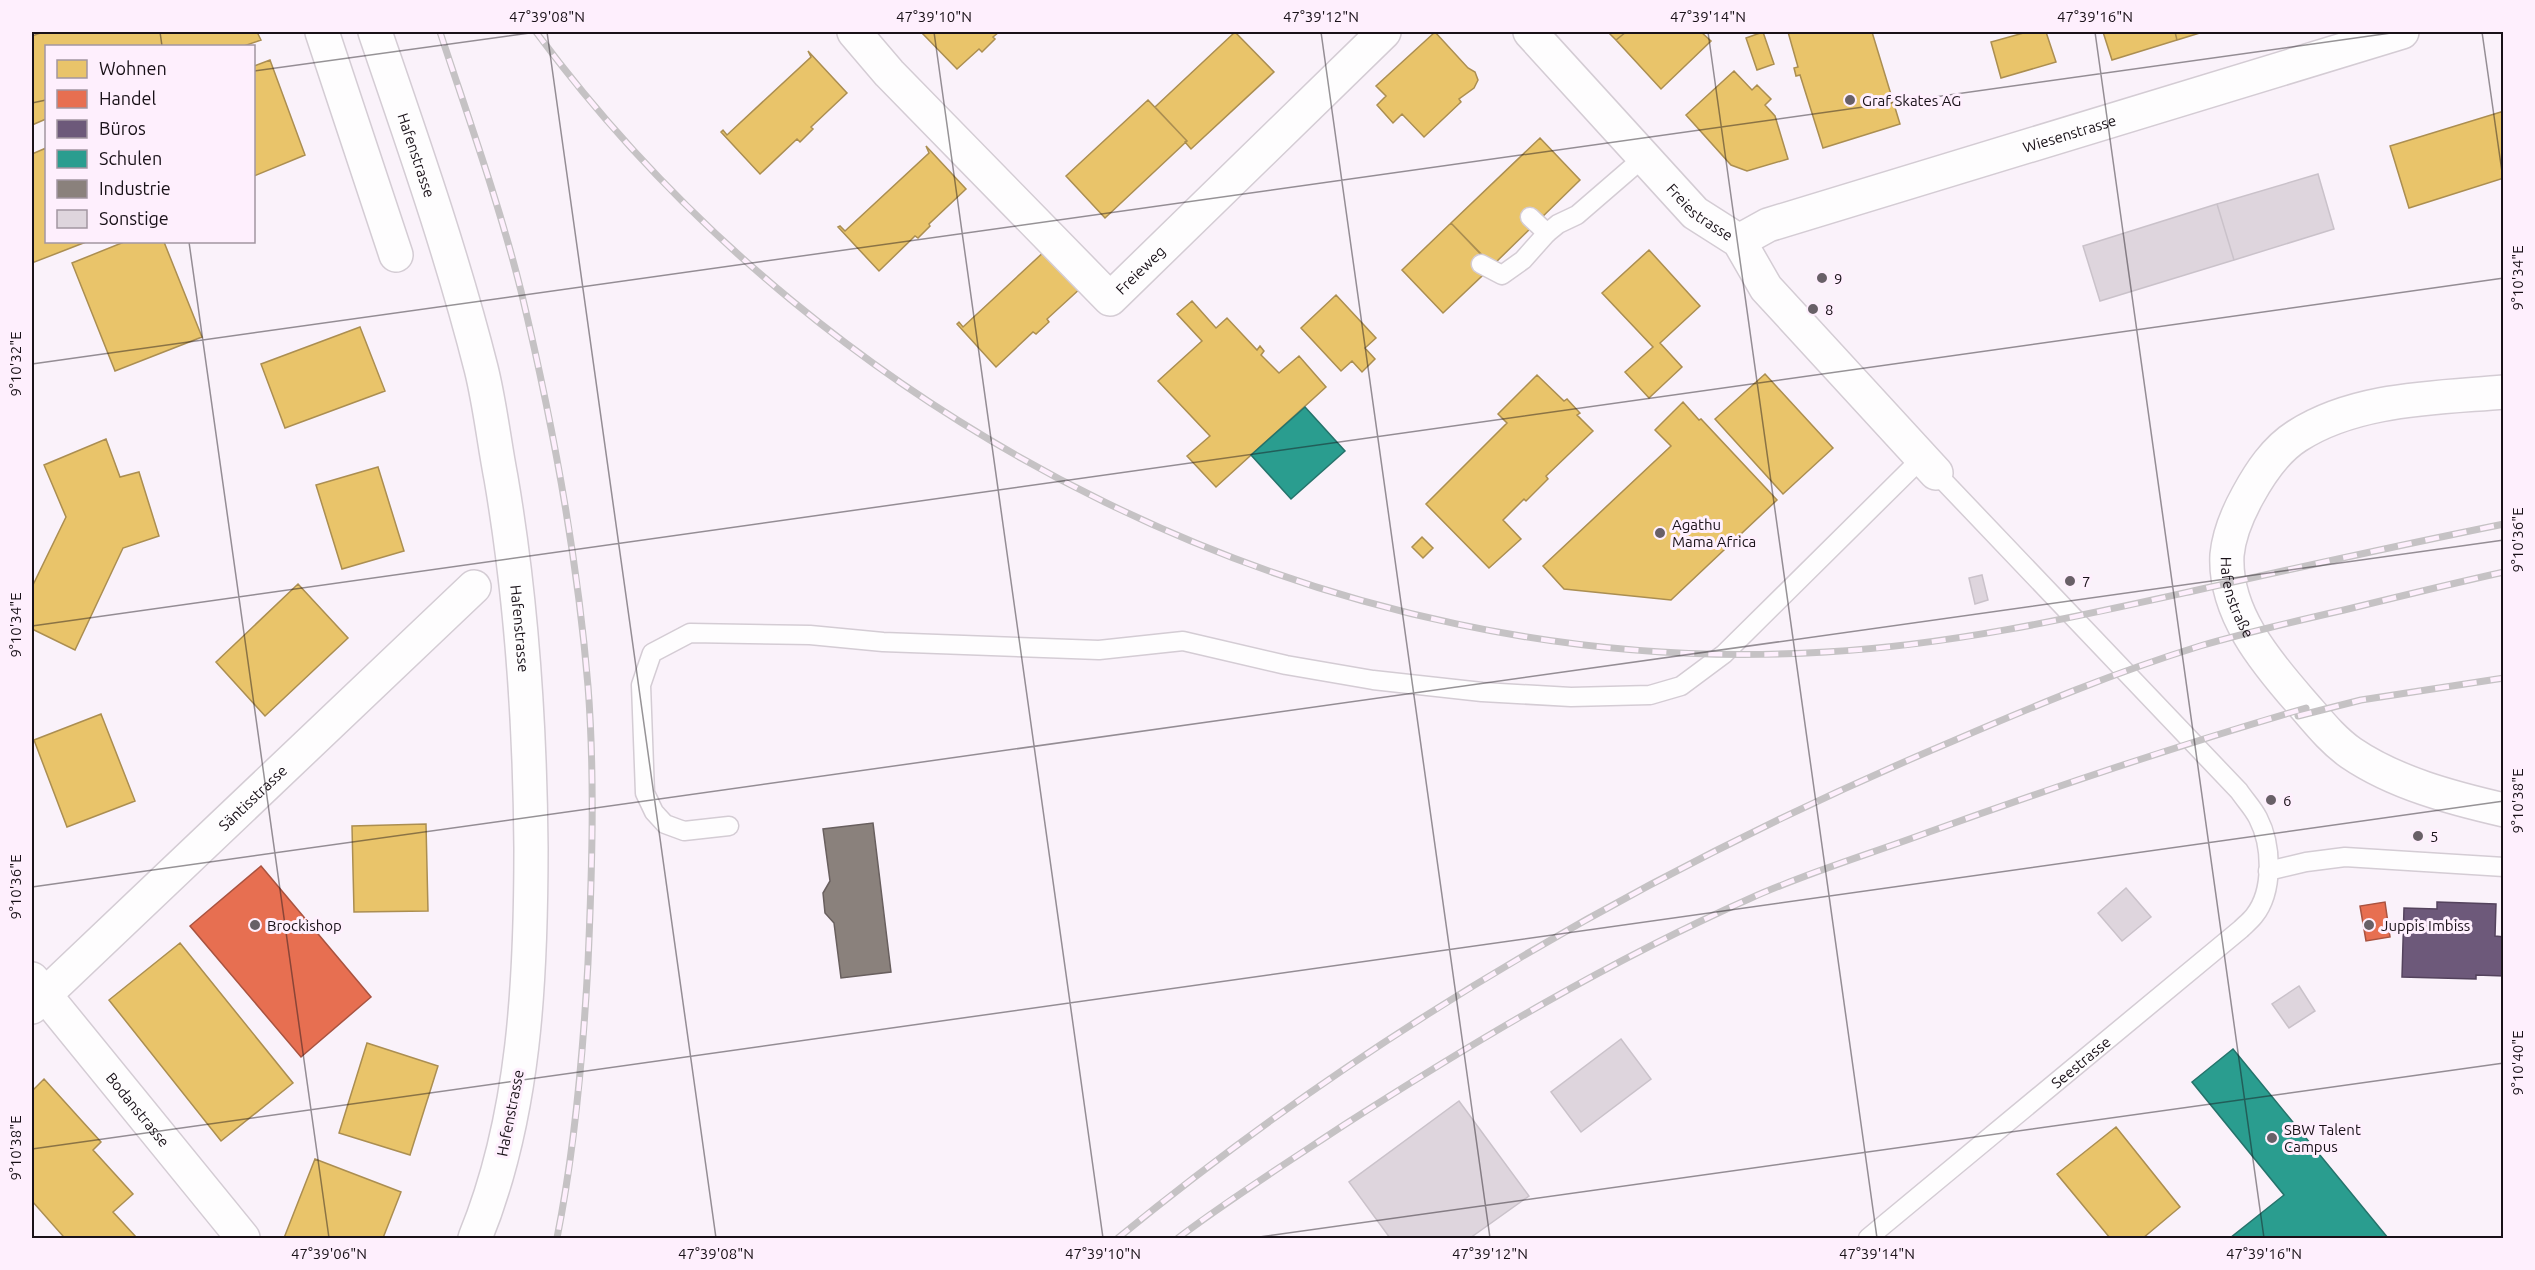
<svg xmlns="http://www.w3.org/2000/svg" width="2535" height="1270" font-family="Ubuntu,sans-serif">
	<rect width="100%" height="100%" fill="#faf2fa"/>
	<path fill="#e9c46a" stroke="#ab8e51" stroke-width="1.5" d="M43,32H257L261,40L244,46H46V119L32,125V36Z
		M921,32H999L993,37L995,39L982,52L979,49L957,69Z
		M1235,32L1274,72L1191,149L1185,142L1187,141L1155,107Z
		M1435,32L1468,68L1475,72L1478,80L1474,88L1459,99L1461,102L1424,137L1402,114L1393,123L1377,105L1386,96L1376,86Z
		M1608,32H1626L1616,40Z
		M1626,32H1701L1711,41L1661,89L1616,40Z
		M1763,32L1774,64L1757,70L1746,38Z
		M1788,32H1872L1900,124L1823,148L1800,75L1796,76L1794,68L1798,67Z
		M2027,32H2046L2056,62L2001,78L1991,42Z
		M2103,32H2175L2177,40L2112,60Z
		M2175,32H2203L2177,40Z
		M808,51L847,93L811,127L813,129L800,142L797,139L760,174L721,132L723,130L727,135L811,57Z
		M270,60L305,155L254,176V66Z
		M1734,71L1752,90L1757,85L1771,99L1765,105L1775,116L1788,159L1747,171L1731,165L1686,115Z
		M1148,100L1187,141L1105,218L1066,176Z
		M2504,111V178L2409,208L2390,146Z
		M1540,138L1580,180L1492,266L1451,223Z
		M926,146L966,189L929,224L930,226L918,238L915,236L879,271L838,227L840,226L845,231L929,153Z
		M46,148V242H86L32,263V154Z
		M1451,223L1486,259L1483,275L1443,313L1402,270Z
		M124,242H164L202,337L115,371L72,263Z
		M1047,249L1083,286L1047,319L1049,322L1036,334L1033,332L996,367L957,324L959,322L963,327Z
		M1649,250L1700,306L1660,343L1682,367L1649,398L1625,372L1653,347L1602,293Z
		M1336,295L1376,338L1365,348L1375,359L1362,372L1352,361L1341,371L1301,328Z
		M1192,301L1216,328L1227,318L1257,350L1260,346L1264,351L1261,355L1279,373L1299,356L1326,387L1216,487L1187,456L1210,436L1158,381L1202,341L1177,314Z
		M360,327L385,391L285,428L261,364Z
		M1765,374L1833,448L1783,494L1715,419Z
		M1537,375L1564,401L1567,399L1580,413L1577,415L1593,431L1546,476L1548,479L1526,501L1524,499L1503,520L1521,539L1489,568L1426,504L1507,423L1498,414Z
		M1683,402L1699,420L1701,419L1777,500L1671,600L1564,589L1543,566L1671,446L1655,430Z
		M106,439L120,477L139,472L159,536L123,548L75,650L32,629V587L66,517L44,465Z
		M378,467L404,551L342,569L316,485Z
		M1422,537L1433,548L1423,558L1412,547Z
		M298,584L348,638L265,716L216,662Z
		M101,714L135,801L67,827L34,740Z
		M426,824L428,911L354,912L352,826Z
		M180,943L293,1083L221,1141L109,1000Z
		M367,1043L438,1066L410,1155L339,1133Z
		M44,1079L101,1142L93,1150L133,1194L113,1212L136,1237L135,1238H60L63,1236L32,1201V1091Z
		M2116,1127L2180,1207L2143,1238H2110L2057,1174Z
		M315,1159L401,1192L383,1238H284Z"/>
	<path fill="#e76f51" stroke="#a95340" stroke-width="1.5" d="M261,866L371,997L301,1057L190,926Z
		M2385,902L2390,937L2366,941L2360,906Z"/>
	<path fill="#6d597a" stroke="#54435d" stroke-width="1.5" d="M2437,902L2496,904L2495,936L2504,937V976L2476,975V979L2402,977L2404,908L2437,909Z"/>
	<path fill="#2a9d8f" stroke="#25736b" stroke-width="1.5" d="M1305,407L1345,451L1291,499L1251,455Z
		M2233,1049L2388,1238H2230L2284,1195L2192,1082Z"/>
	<path fill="#8a817c" stroke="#685f5e" stroke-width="1.5" d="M873,823L891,972L841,978L834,923L825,913L823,893L830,881L823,829Z"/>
	<path fill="#ded5dd" stroke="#cac2ca" stroke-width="1.5" d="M2318,174L2334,229L2234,260L2217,204Z
		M2217,204L2234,260L2100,301L2083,246Z
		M1982,575L1988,600L1975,604L1969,578Z
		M2126,888L2151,917L2122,941L2098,913Z
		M2299,986L2315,1011L2289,1028L2272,1004Z
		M1621,1039L1651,1079L1581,1132L1551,1092Z
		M1459,1101L1529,1196L1470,1238H1390L1349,1182Z"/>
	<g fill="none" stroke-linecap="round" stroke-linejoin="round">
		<defs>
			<g id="service">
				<path d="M1530,217L1547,233L1558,224L1577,215L1643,158"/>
				<path d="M1481,264L1502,275L1523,260L1547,233"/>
				<path d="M729,826L684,831L665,824L654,812L645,793L641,685L652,653L690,633L810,635L883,642L1099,650L1183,641L1286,665L1373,680L1482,692L1571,697L1650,695L1681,686L1724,654L1922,458"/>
				<path d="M2268,871L2306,862L2345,857L2504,867"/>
				<path id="s1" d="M1868,1238L2241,929C2245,925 2250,921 2254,916C2274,891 2272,845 2258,818C2253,808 2245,800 2239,791L1936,473"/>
			</g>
			<g id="minor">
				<path d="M322,32L396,255"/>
				<path id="s2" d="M854,32L889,73L1110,299L1384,32"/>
				<path id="s3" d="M1530,32L1695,213L1739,241L1766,288L1936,473"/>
				<path id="s4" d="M1739,241L1768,225L2402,32"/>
				<path id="s5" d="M2504,392C2435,398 2356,398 2297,436C2275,450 2260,473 2248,495C2238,513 2229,534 2227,555C2224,612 2265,661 2300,701C2316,719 2331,739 2351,753C2395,783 2452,798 2504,810"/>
				<path id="s6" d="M32,979L243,1238"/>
				<path id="s7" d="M32,1007L474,587"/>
			</g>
			<g id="primary">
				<path id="s8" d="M375,32C413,143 452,254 481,368C490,404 494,442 501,478C522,601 530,724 531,848C531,979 525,1116 475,1238"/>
			</g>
		</defs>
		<use href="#service" stroke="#d4ccd4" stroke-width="21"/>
		<use href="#minor" stroke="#d4ccd4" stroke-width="36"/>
		<use href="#primary" stroke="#d4ccd4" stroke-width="36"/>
		<use href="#service" stroke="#fefdfe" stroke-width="18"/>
		<use href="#minor" stroke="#fefdfe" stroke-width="33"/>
		<use href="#primary" stroke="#fefdfe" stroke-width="33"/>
		<defs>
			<path id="rail" d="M440,32C468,117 499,203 521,291C552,420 577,553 588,686C595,778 592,871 588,963C583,1055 575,1148 557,1238
				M536,32C829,428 1330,683 1826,652C1951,645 2071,618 2193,591C2296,568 2400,545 2504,524
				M2298,716L2361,700L2504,678
				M1118,1238C1369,1032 1654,867 1953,741C2034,706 2116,672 2200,646C2248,632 2296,621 2344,610C2397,597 2450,584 2504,572
				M1178,1238C1231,1198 1288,1162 1344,1125C1475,1041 1609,961 1751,898C1809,872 1870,854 1929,832C2054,787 2179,745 2306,708"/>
		</defs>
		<use href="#rail" stroke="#c5c2c4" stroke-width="7"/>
		<use href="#rail" stroke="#feeffd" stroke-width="4.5" stroke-dasharray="14" stroke-linecap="butt"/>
	</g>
	<path fill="none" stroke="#191118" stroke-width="1.5" stroke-opacity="0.45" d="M160,32L162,46M547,32L716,1238M934,32L1103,1238M1321,32L1490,1238M1708,32L1877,1238M2095,32L2264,1238M2482,32L2504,186M254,71L537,32M32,103L46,100M189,242L329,1238M32,364L2398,32M32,626L2504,278M32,887L2504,540M32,1149L2504,801M1252,1238L2504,1063"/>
	<g fill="#686067" stroke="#feeffd" stroke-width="2">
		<circle cx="1850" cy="100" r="6"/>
		<circle cx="1822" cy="278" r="6"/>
		<circle cx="1813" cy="309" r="6"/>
		<circle cx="1660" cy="533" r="6"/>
		<circle cx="2070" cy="581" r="6"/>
		<circle cx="2271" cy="800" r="6"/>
		<circle cx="2418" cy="836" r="6"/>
		<circle cx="255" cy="925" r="6"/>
		<circle cx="2369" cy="925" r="6"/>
		<circle cx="2272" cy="1138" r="6"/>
	</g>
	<g text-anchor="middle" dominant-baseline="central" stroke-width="6" stroke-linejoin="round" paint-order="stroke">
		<g font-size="15" fill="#191118" stroke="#feeffd" text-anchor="start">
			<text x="1862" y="100">Graf Skates AG</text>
			<text x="1834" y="278">9</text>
			<text x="1825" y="309">8</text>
			<text x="1672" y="524">Agathu<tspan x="1672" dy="17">Mama Africa</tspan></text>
			<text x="2082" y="581">7</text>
			<text x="2283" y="800">6</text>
			<text x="2430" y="836">5</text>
			<text x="267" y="925">Brockishop</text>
			<text x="2381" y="925">Juppis Imbiss</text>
			<text x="2284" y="1129">SBW Talent<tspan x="2284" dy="17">Campus</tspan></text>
		</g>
		<g font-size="15" fill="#191118" stroke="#feeffd">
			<text stroke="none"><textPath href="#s4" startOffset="348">Wiesenstrasse</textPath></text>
			<text stroke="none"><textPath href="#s8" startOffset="130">Hafenstrasse</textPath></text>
			<text stroke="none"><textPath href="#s3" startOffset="248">Freiestrasse</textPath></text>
			<text stroke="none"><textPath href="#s2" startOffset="412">Freieweg</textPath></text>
			<text stroke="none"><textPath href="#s5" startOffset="399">Hafenstraße</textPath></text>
			<text stroke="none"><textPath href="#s8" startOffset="616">Hafenstrasse</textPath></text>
			<text stroke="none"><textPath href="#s7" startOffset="304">Säntisstrasse</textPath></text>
			<text stroke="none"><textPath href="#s1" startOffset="276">Seestrasse</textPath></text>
			<text stroke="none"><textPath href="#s6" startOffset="168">Bodanstrasse</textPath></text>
			<text transform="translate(510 1113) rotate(-79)">Hafenstrasse</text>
		</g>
	</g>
	<rect width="2535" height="1270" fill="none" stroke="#feeffd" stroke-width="66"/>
	<rect x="45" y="45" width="210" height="198" fill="#feeffd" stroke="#a296a1" stroke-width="1.5"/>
	<rect x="57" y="60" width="30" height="18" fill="#e9c46a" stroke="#a296a1" stroke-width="1.5"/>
	<text x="99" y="75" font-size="18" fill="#191118">Wohnen</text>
	<rect x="57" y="90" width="30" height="18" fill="#e76f51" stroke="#a296a1" stroke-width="1.5"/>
	<text x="99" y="105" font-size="18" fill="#191118">Handel</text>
	<rect x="57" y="120" width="30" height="18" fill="#6d597a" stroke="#a296a1" stroke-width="1.5"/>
	<text x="99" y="135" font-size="18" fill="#191118">Büros</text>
	<rect x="57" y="150" width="30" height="18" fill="#2a9d8f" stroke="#a296a1" stroke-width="1.5"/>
	<text x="99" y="165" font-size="18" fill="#191118">Schulen</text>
	<rect x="57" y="180" width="30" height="18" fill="#8a817c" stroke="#a296a1" stroke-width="1.5"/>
	<text x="99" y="195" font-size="18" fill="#191118">Industrie</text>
	<rect x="57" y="210" width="30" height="18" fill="#ded5dd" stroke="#a296a1" stroke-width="1.5"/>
	<text x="99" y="225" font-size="18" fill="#191118">Sonstige</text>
	<rect x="33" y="33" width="2469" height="1204" fill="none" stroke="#191118" stroke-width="2"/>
	<g font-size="15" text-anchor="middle" fill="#191118">
		<text x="547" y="22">47°39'08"N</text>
		<text x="934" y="22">47°39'10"N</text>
		<text x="1321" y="22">47°39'12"N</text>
		<text x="1708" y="22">47°39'14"N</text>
		<text x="2095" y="22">47°39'16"N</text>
		<text transform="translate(2518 278) rotate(-90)" y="5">9°10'34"E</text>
		<text transform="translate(16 364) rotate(-90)" y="5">9°10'32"E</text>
		<text transform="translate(2518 540) rotate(-90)" y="5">9°10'36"E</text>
		<text transform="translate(16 625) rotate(-90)" y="5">9°10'34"E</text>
		<text transform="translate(2518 801) rotate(-90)" y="5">9°10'38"E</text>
		<text transform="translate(16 887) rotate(-90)" y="5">9°10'36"E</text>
		<text transform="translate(2518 1063) rotate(-90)" y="5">9°10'40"E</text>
		<text transform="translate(16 1148) rotate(-90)" y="5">9°10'38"E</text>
		<text x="329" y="1259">47°39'06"N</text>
		<text x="716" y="1259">47°39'08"N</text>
		<text x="1103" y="1259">47°39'10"N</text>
		<text x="1490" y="1259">47°39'12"N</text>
		<text x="1877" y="1259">47°39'14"N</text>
		<text x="2264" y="1259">47°39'16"N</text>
	</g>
</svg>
